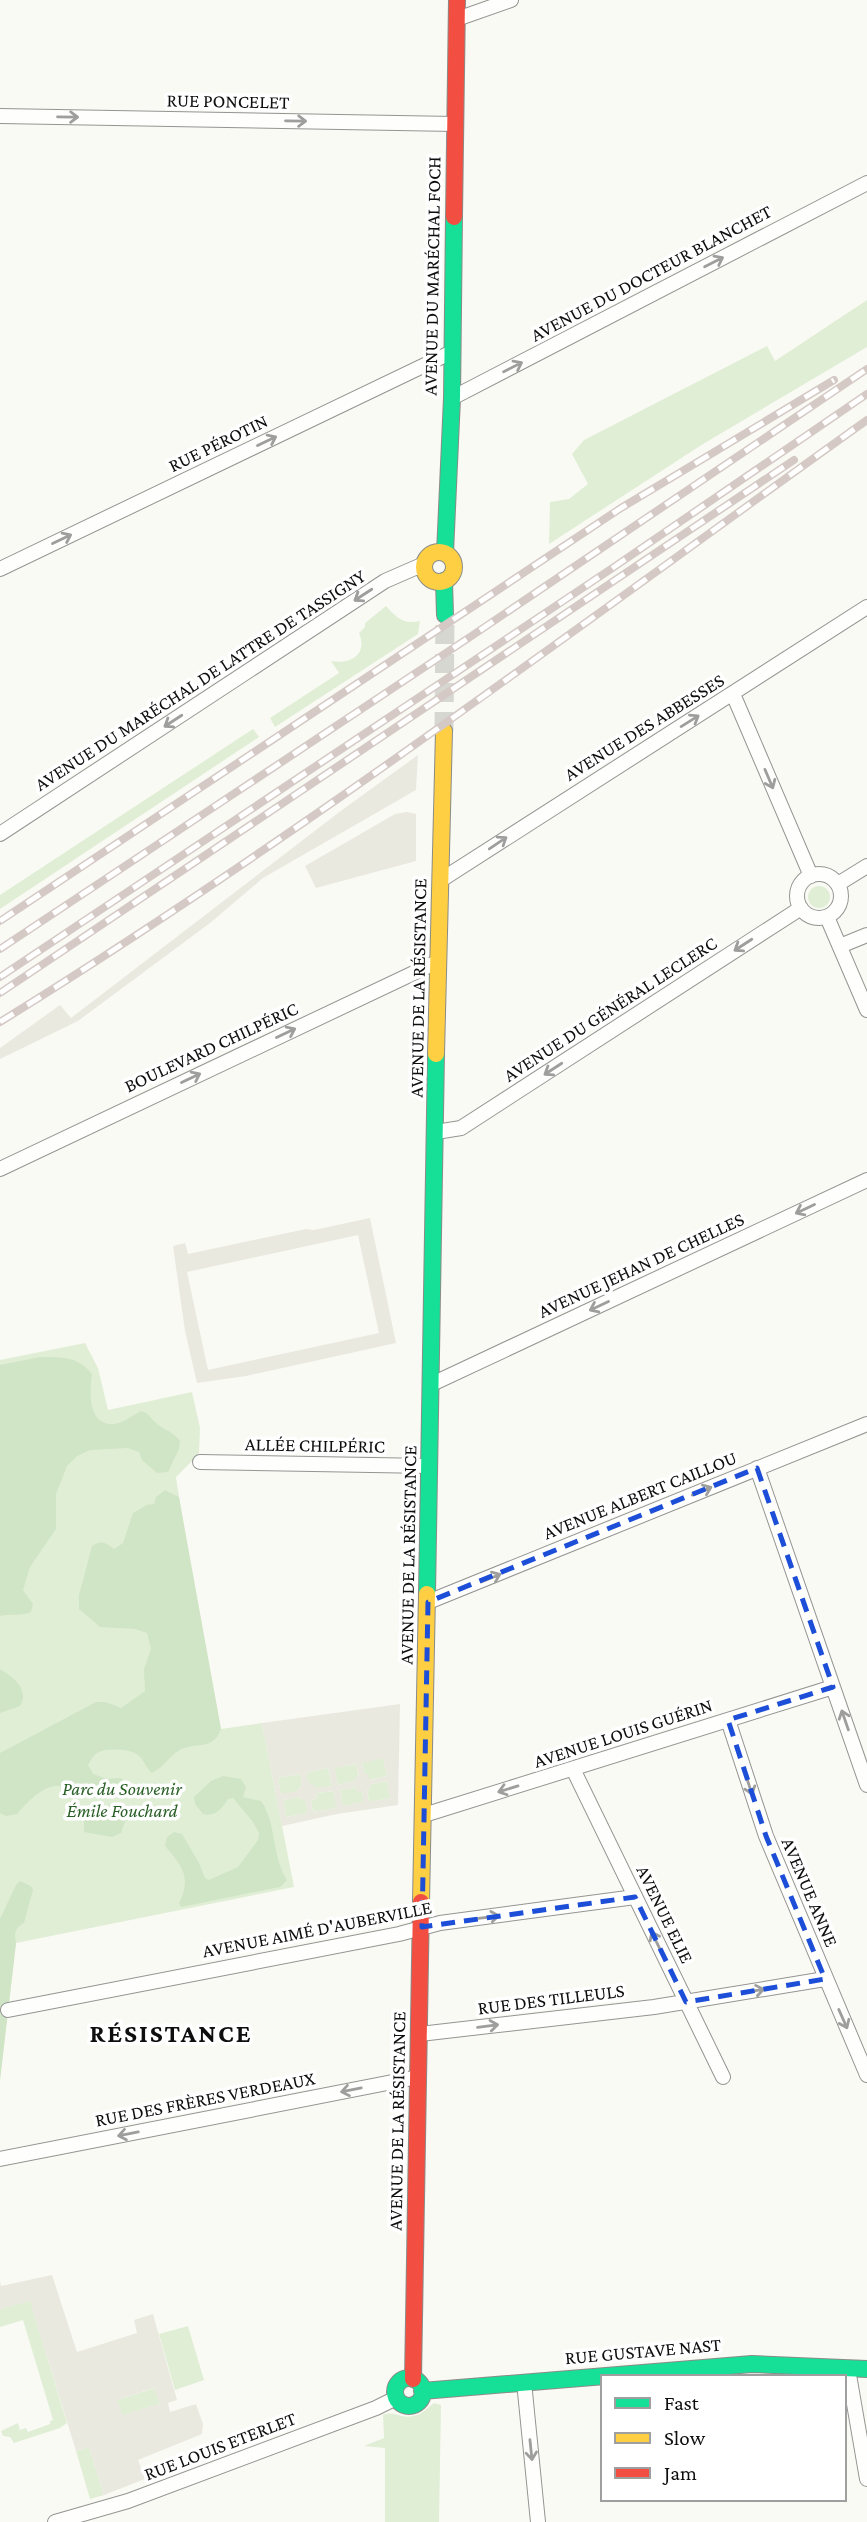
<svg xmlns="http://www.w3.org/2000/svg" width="867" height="2522" font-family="'Crimson Pro',serif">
	<rect width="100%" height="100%" fill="#fafaf4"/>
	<path fill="#e0eed6" d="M867,300V347L703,444L549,544L550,502L569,499L588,484L572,454L584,440L767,346L775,361Z
		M386,606C396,617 403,625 420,621L418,634L275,727L270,718L339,673L331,661C351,665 368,654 359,633L365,627V623Z
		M253,729L259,737L0,909V895Z
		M808 897a11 11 0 1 1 22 0a11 11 0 1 1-22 0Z
		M85,1343L98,1368L108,1410L192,1392L200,1428L199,1454L176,1477L187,1549L221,1729L262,1723L294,1887L16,1943L0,2080V1360Z
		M383,1758L387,1776L369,1780L364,1775L362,1762Z
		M356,1764L359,1777L355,1781L338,1785L334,1768Z
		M328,1768L332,1786L316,1789L309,1785L306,1773Z
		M300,1774L302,1784L298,1791L281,1795L278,1778Z
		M387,1781L391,1798L369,1802L367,1789L371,1784Z
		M356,1787L362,1791L364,1802L343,1806L340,1790Z
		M334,1791L337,1808L313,1812L311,1800L316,1799L317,1793Z
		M298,1797L306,1801L308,1813L286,1817L283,1800Z
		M30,2300L67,2423L60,2428L14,2443L10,2437L3,2436L1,2431L18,2423L20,2430L26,2428L28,2432L50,2424V2421L53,2420L23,2320L0,2327V2309Z
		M188,2326L204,2380L175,2390L159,2334Z
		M155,2388L160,2404L122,2416L117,2400Z
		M434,2403L441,2405L439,2522H385V2448L364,2446L384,2438L383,2415C394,2410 401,2419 413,2416C422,2415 427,2408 434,2403Z
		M89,2447L104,2495L90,2499L76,2451Z"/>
	<path fill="#d0e5c5" d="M40,1357C60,1357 79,1356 92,1374C90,1389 87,1421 109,1424C120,1426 131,1416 141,1411C150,1414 149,1417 155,1422C163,1430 173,1431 180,1441L179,1449L168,1472L157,1473L142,1460L139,1452L128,1448L90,1450L77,1456L67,1466L56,1494V1529L30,1567L23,1590L33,1604L31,1612C20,1617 12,1613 0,1616V1365Z
		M165,1490L179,1497L221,1729C213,1752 194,1741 178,1751C168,1758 164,1767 152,1773C146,1768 144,1760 138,1755C130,1749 108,1748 99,1752C93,1755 91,1760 88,1765L93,1774L107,1779L121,1778L126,1783L125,1790C117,1793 111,1792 103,1792C57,1788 53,1773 17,1814L6,1816L0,1813V1753L96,1702H106L121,1708L145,1691L144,1669L151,1649L147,1633L135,1629L100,1627L79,1609V1595L92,1546C102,1540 105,1542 114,1549L123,1543L133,1513L147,1505L154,1504L156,1497Z
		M0,1669C13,1677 30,1689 20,1706L0,1713Z
		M223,1776L241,1779L246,1787L243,1797L261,1801C277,1823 271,1855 287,1880L280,1887L181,1907L179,1903C192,1877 182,1866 165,1846L167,1837L174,1832L182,1834L199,1863L205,1878L209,1880L238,1867L258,1840L259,1833L253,1822L233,1798L228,1799C222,1809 215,1817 203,1814L195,1804L194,1797L211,1781Z
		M114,1804L125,1805L129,1810L121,1833L112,1837L84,1832V1819L87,1812Z
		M20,1881L31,1886L33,1890L24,1923C15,1928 14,1933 16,1943L0,2080V1919L16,1885Z"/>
	<path fill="#eae9e0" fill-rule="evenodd" d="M418,755L416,790L263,878L210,923L78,1021L0,1059V1048L60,1005L71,1018L342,810Z
		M407,812L416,814V861L316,888L305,866L395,814Z
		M370,1218L396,1343L246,1376L197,1383L185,1331L173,1246L185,1243L188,1254L306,1229L314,1230ZM358,1235L379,1333L208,1370L187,1272Z
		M400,1704L398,1805L337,1814L282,1826L262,1723ZM383,1758L387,1776L370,1780L368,1774H364L362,1763ZM356,1764L359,1776L354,1778L355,1781L338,1785L335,1768ZM328,1768L332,1786L316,1788L312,1784L309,1785L306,1773ZM300,1774L302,1784L298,1791L281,1794L278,1778ZM387,1781L390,1798L369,1802L367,1790L371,1788V1784ZM356,1787L357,1792L362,1791L363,1802L343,1806L340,1790ZM334,1791L336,1808L313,1812L311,1800L316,1799L317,1793ZM299,1797L306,1802L307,1813L286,1817L283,1800Z
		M52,2275L77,2352L137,2333L134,2320L153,2314L177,2400L168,2403L170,2412L196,2404L203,2424L202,2434L138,2460L145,2479L104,2495L89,2447L76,2451L30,2301L0,2309V2281L1,2286ZM154,2388L160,2404L122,2415L117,2400Z"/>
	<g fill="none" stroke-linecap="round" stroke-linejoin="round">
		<path stroke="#d7d7d2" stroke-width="19" stroke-dasharray="19 10" stroke-linecap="butt" d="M444,731L445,615"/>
		<defs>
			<path id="street" d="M457,19L511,0
				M0,116L455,124
				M452,398L867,183
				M0,569L452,352
				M733,694L811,876
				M0,834L385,581L424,564
				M797 896a22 22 0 1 1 44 0a22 22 0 1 1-44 0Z
				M441,880L867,607
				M838,884L867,866
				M827,917L867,1010
				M840,946L867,935
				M436,1132L461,1128L801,908
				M0,1169L439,961
				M432,1384L867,1180
				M200,1462L430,1466
				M757,1468L867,1785
				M428,1602L867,1424
				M728,1720L766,1836L867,2075
				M573,1769L723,2077
				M424,1815L833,1687
				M8,2010L399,1934L440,1923L635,1897
				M420,2034L654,2007L825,1979
				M0,2159L418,2077
				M848,2369L867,2479
				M524,2382L538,2522
				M55,2522L128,2501L376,2408L396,2398"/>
			<path id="fast" d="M445,553L452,398L454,217
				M444,581L445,615
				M427,1594L436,1054
				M395 2392a14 14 0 1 1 28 0a14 14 0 1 1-28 0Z
				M422,2391L752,2364L867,2369"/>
			<path id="slow" d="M424 567a15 15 0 1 1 30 0a15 15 0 1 1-30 0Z
				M436,1054L444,731
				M421,1902L427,1594"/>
			<path id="jam" d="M454,217L457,0
				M413,2379L421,1902"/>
		</defs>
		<use href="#street" stroke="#949492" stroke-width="16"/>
		<use href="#fast" stroke="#8b8b88" stroke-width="18"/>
		<use href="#slow" stroke="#8b8b88" stroke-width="18"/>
		<use href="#jam" stroke="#8b8b88" stroke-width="18"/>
		<use href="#street" stroke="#fefefd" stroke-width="14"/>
		<use href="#fast" stroke="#16e098" stroke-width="16"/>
		<use href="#slow" stroke="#ffcf43" stroke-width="16"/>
		<use href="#jam" stroke="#f24e42" stroke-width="16"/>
		<defs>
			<path id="rail" d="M0,921L621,508L834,380
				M0,949L473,635L867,369
				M0,977L614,567L867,394
				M0,993L794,460
				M0,1022C299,837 581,624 867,420"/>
		</defs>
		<use href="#rail" stroke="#d5c9c6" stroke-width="8"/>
		<use href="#rail" stroke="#fff" stroke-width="5" stroke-dasharray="16" stroke-linecap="butt"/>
	</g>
	<defs><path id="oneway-shaft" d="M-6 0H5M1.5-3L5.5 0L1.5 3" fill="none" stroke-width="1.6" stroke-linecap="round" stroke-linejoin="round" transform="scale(1.75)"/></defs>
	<g stroke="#9e9e9d">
		<use href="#oneway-shaft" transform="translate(68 117) rotate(1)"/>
		<use href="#oneway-shaft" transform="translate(296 121) rotate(1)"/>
		<use href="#oneway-shaft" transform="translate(714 262) rotate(-27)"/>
		<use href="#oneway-shaft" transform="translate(513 367) rotate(-27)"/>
		<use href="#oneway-shaft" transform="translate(267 441) rotate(-26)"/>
		<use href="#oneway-shaft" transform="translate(62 539) rotate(-26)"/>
		<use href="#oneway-shaft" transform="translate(363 595) rotate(147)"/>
		<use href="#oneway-shaft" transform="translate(173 721) rotate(147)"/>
		<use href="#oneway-shaft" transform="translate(690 721) rotate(-32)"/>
		<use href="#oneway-shaft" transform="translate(769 779) rotate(67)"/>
		<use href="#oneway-shaft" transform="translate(498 843) rotate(-34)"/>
		<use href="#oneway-shaft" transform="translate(743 945) rotate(147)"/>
		<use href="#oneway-shaft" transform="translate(286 1033) rotate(-25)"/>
		<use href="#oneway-shaft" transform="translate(553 1069) rotate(147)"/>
		<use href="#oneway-shaft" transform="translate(191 1078) rotate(-26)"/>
		<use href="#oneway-shaft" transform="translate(805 1209) rotate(155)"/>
		<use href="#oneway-shaft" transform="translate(599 1306) rotate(155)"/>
		<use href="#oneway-shaft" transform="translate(702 1491) rotate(-22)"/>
		<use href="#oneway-shaft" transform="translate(491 1578) rotate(-22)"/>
		<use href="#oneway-shaft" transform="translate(845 1720) rotate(-109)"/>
		<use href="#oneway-shaft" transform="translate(749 1785) rotate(72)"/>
		<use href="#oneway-shaft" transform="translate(508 1789) rotate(163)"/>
		<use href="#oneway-shaft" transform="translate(489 1917) rotate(-8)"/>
		<use href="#oneway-shaft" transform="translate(656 1941) rotate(-116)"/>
		<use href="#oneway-shaft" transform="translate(754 1991) rotate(-10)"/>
		<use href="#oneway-shaft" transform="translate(843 2019) rotate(66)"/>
		<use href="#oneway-shaft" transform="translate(488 2026) rotate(-7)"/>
		<use href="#oneway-shaft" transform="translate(351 2090) rotate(169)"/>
		<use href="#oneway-shaft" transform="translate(128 2134) rotate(169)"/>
		<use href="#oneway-shaft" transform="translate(531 2450) rotate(84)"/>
	</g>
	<path fill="none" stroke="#1d4ed8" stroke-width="5" stroke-dasharray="14 9" stroke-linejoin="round" d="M757,1468L833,1687L728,1720L766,1836L825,1979L686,2002L635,1897L422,1927L428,1602Z"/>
	<g text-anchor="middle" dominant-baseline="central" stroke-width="7" stroke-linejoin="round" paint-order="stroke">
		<g font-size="19" fill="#0e0e0e" stroke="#fff">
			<text transform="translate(228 101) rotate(1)">RUE PONCELET</text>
			<text transform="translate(651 273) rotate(-28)">AVENUE DU DOCTEUR BLANCHET</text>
			<text transform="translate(432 276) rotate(-89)">AVENUE DU MARÉCHAL FOCH</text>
			<text transform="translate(218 443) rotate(-26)">RUE PÉROTIN</text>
			<text transform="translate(200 680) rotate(-33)">AVENUE DU MARÉCHAL DE LATTRE DE TASSIGNY</text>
			<text transform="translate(644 727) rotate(-32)">AVENUE DES ABBESSES</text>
			<text transform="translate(418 988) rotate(-89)">AVENUE DE LA RÉSISTANCE</text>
			<text transform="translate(610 1009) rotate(-33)">AVENUE DU GÉNÉRAL LECLERC</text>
			<text transform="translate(211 1047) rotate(-25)">BOULEVARD CHILPÉRIC</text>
			<text transform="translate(641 1265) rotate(-25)">AVENUE JEHAN DE CHELLES</text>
			<text transform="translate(315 1445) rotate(1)">ALLÉE CHILPÉRIC</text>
			<text transform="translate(640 1495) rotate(-22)">AVENUE ALBERT CAILLOU</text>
			<text transform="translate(408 1555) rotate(-89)">AVENUE DE LA RÉSISTANCE</text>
			<text transform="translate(623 1733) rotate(-18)">AVENUE LOUIS GUÉRIN</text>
			<text transform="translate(810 1892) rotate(67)">AVENUE ANNE</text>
			<text transform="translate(665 1914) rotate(64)">AVENUE ELIE</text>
			<text transform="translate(317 1929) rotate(-11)">AVENUE AIMÉ D'AUBERVILLE</text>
			<text transform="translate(551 1999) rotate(-7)">RUE DES TILLEULS</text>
			<text transform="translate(205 2099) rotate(-11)">RUE DES FRÈRES VERDEAUX</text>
			<text transform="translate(397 2121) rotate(-89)">AVENUE DE LA RÉSISTANCE</text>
			<text transform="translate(643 2351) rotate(-5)">RUE GUSTAVE NAST</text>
			<text transform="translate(220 2446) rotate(-21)">RUE LOUIS ETERLET</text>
		</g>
		<g font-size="19" font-style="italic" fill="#285f25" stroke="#fff">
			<text x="122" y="1788">Parc du Souvenir<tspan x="122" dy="22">Émile Fouchard</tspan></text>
		</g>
		<g font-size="26" font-weight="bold" letter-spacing="2" fill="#0e0e0e" stroke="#fff">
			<text x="171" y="2033">RÉSISTANCE</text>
		</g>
	</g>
	<rect x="601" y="2375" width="245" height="126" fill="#ffffff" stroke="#9f9f9f" stroke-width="2"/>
	<rect x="615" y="2398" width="35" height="10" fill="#16e098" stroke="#9f9f9f" stroke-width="2"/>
	<text x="664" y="2410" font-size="21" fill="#0e0e0e">Fast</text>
	<rect x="615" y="2433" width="35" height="10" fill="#ffcf43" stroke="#9f9f9f" stroke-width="2"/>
	<text x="664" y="2445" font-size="21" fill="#0e0e0e">Slow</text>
	<rect x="615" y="2468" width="35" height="10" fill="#f24e42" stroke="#9f9f9f" stroke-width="2"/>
	<text x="664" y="2480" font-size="21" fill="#0e0e0e">Jam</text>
</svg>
